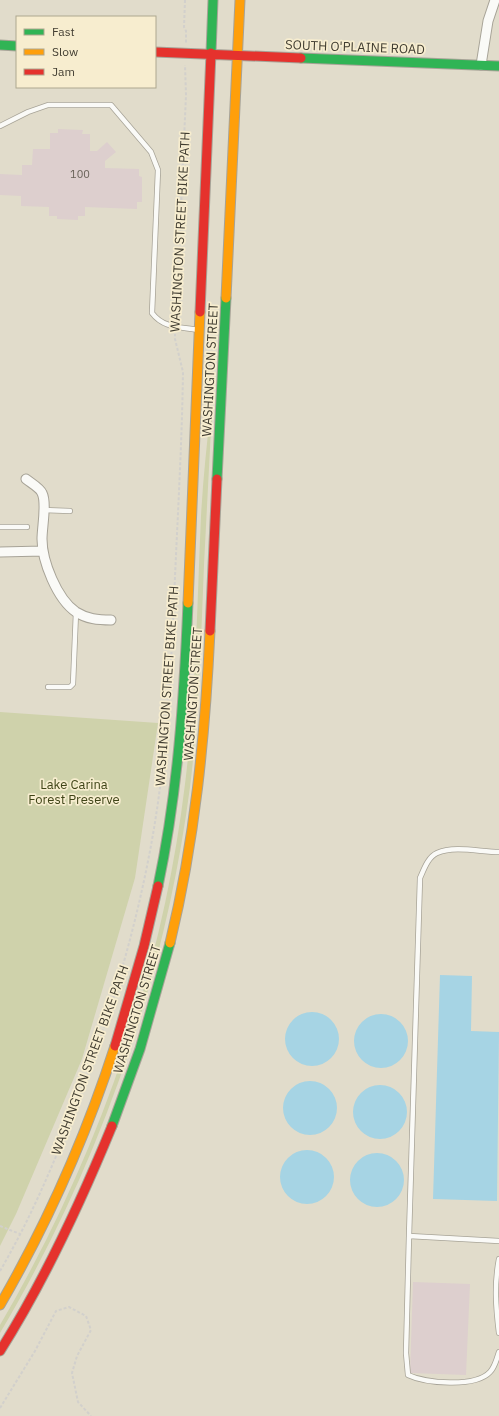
<svg xmlns="http://www.w3.org/2000/svg" width="499" height="1416" font-family="'IBM Plex Sans',sans-serif">
	<rect width="100%" height="100%" fill="#e1dccb"/>
	<path fill="#cfd2ab" d="M211,406C214,417 210,435 210,449C208,487 206,526 204,565C201,639 199,714 190,787C165,980 99,1166 0,1333V1325C97,1159 162,975 185,784C196,695 197,605 201,516C203,479 207,442 211,406Z
		M0,712L158,723L135,878L82,1059L16,1214L0,1246Z"/>
	<path fill="#a6d4e4" d="M440,975L472,976L471,1031L499,1032L497,1201L433,1199Z
		M285 1039a27 27 0 1 1 54 0a27 27 0 1 1-54 0Z
		M354 1041a27 27 0 1 1 54 0a27 27 0 1 1-54 0Z
		M283 1108a27 27 0 1 1 54 0a27 27 0 1 1-54 0Z
		M353 1112a27 27 0 1 1 54 0a27 27 0 1 1-54 0Z
		M280 1177a27 27 0 1 1 54 0a27 27 0 1 1-54 0Z
		M350 1180a27 27 0 1 1 54 0a27 27 0 1 1-54 0Z"/>
	<path fill="#ddcfce" d="M58,129L83,130L82,134H90V151H97L107,142L116,152L105,161V168L139,169V176L142,177V202H137V209L85,207V216H78V220L57,219V216H49V207L21,206V196L0,195V174L22,175V165H32L33,149H50V133H58Z
		M413,1282L470,1284L466,1375L410,1373Z"/>
	<g fill="none" stroke-linecap="round" stroke-linejoin="round">
		<defs>
			<path id="lane" d="M0,126L28,112L48,105H111L151,152L158,170L152,313C163,328 180,327 198,330
				M43,510L70,511
				M0,527H27
				M48,687H70L73,684L76,612
				M499,852C480,852 455,845 437,853C428,857 424,869 420,878L409,1236L499,1241
				M409,1236L406,1353L408,1375C425,1383 475,1388 490,1372C495,1367 497,1358 499,1352
				M499,1259C494,1285 496,1308 499,1333"/>
			<path id="street" d="M481,65L488,21L495,0
				M26,479C31,483 40,488 42,493C47,503 42,527 42,539C42,561 57,599 76,612C87,619 98,620 111,620
				M0,552L43,551"/>
			<path id="fast" d="M0,45L17,46
				M211,53L213,0
				M301,58L499,66
				M217,479L226,298
				M158,886C178,792 184,698 188,603
				M112,1126L140,1049L170,943"/>
			<path id="slow" d="M226,298L240,0
				M188,603L200,312
				M170,943C195,840 205,737 210,631
				M0,1305C47,1224 86,1136 115,1046"/>
			<path id="jam" d="M155,52L301,58
				M200,312L211,53
				M210,631L217,479
				M115,1046L144,946L158,886
				M0,1351C45,1280 80,1204 112,1126"/>
		</defs>
		<use href="#lane" stroke="#a7a397" stroke-width="6"/>
		<use href="#street" stroke="#a7a397" stroke-width="11"/>
		<use href="#fast" stroke="#a7a397" stroke-width="11"/>
		<use href="#slow" stroke="#a7a397" stroke-width="11"/>
		<use href="#jam" stroke="#a7a397" stroke-width="11"/>
		<path stroke="#d2d0cc" stroke-width="2" stroke-dasharray="3 2" stroke-linecap="butt" d="M185,0L184,27L186,31V43
			M176,320L186,95L185,65
			M0,1226L20,1234
			M0,1271C32,1216 57,1157 79,1097C109,1018 133,939 149,856C167,764 171,670 175,577C178,509 182,441 183,372L175,339V334
			M0,1408L35,1351L56,1311L69,1307L86,1316L91,1330L77,1356L72,1373L78,1402L91,1416"/>
		<use href="#lane" stroke="#fafaf7" stroke-width="4.5"/>
		<use href="#street" stroke="#fafaf7" stroke-width="9"/>
		<use href="#fast" stroke="#30b455" stroke-width="9"/>
		<use href="#slow" stroke="#ff9f0a" stroke-width="9"/>
		<use href="#jam" stroke="#e5322d" stroke-width="9"/>
	</g>
	<g text-anchor="middle" dominant-baseline="central" stroke-width="3.5" stroke-linejoin="round" paint-order="stroke">
		<g font-size="11" fill="#686258">
			<text x="80" y="174">100</text>
		</g>
		<g font-size="13" fill="#413d31" stroke="#f7edcf">
			<text transform="translate(355 47) rotate(2)">SOUTH O'PLAINE ROAD</text>
			<text transform="translate(180 232) rotate(-87)">WASHINGTON STREET BIKE PATH</text>
			<text transform="translate(210 370) rotate(-87)">WASHINGTON STREET</text>
			<text transform="translate(167 686) rotate(-86)">WASHINGTON STREET BIKE PATH</text>
			<text transform="translate(193 694) rotate(-86)">WASHINGTON STREET</text>
			<text transform="translate(137 1009) rotate(-73)">WASHINGTON STREET</text>
			<text transform="translate(90 1060) rotate(-70)">WASHINGTON STREET BIKE PATH</text>
		</g>
		<g font-size="13" fill="#3f4417" stroke="#f7edcf">
			<text x="74" y="784">Lake Carina<tspan x="74" dy="15">Forest Preserve</tspan></text>
		</g>
	</g>
	<rect x="16" y="16" width="140" height="72" fill="#f7edcf" stroke="#aea790"/>
	<rect x="24" y="29" width="20" height="6" fill="#30b455" stroke="#aea790"/>
	<text x="52" y="36" font-size="12" fill="#413d31">Fast</text>
	<rect x="24" y="49" width="20" height="6" fill="#ff9f0a" stroke="#aea790"/>
	<text x="52" y="56" font-size="12" fill="#413d31">Slow</text>
	<rect x="24" y="69" width="20" height="6" fill="#e5322d" stroke="#aea790"/>
	<text x="52" y="76" font-size="12" fill="#413d31">Jam</text>
</svg>
